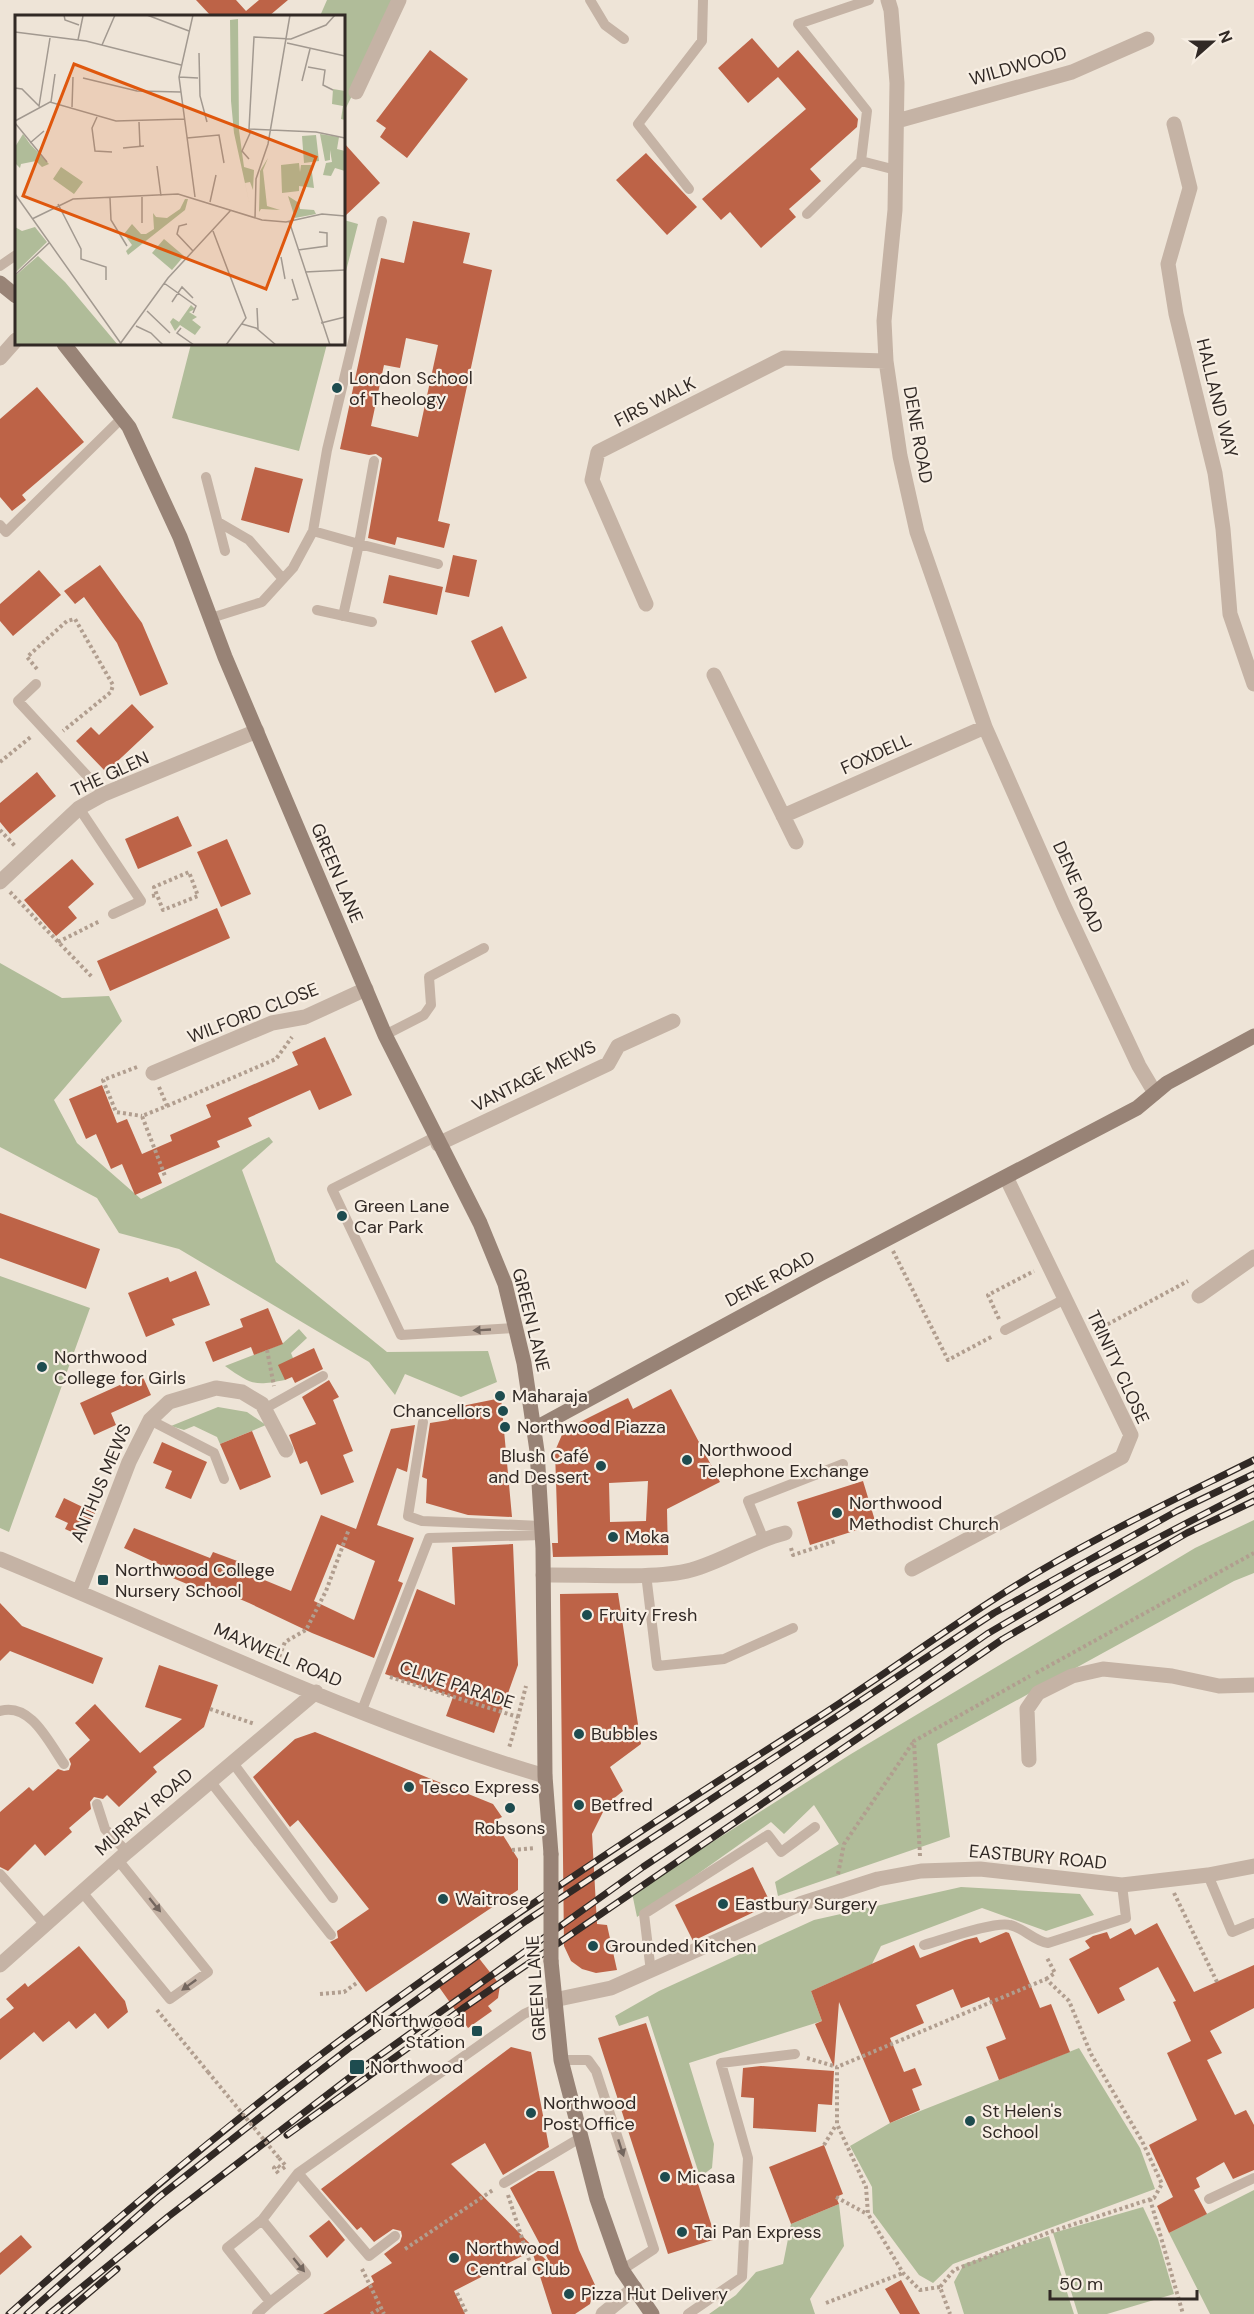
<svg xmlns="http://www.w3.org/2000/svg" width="1254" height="2314" font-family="'DM Sans',sans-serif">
	<rect width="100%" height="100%" fill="#eee4d7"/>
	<path fill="#b0bc99" d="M327,0H399L344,112V16H320Z
		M344,220L358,224L344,279Z
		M191,344H327L299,451L172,418Z
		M0,963L62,998L109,996L122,1021L54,1100L77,1143L141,1199L269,1137L273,1142L242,1170L276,1262L387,1352L488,1351L497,1382L461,1397L405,1374L395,1395L369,1362L179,1249L119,1233L97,1198L0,1147Z
		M0,1276L90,1308L9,1532L0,1528Z
		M299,1329L307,1338L291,1353L293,1358L285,1380C254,1386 252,1385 225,1366L282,1344Z
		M218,1407L247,1412L266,1425L220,1444L217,1437L194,1426L184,1430L171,1426Z
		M1254,1520V1573L1234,1581L937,1744L950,1837L778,1896L775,1882L839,1844L814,1805L784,1834L771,1822L637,1917L632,1893L851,1754L1195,1548Z
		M961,1887L1080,1894L1094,1915L1046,1931L982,1908L881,1946L872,1964L811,1991L822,2021L689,2063L714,2144L712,2168L700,2177L648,2016L619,2026L615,2016L659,1991L814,1920Z
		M1079,2048L1140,2148L1155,2189L953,2264L933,2283L919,2275L873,2213L872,2187L850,2146L890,2123Z
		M1254,2190V2314H1210L1169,2233Z
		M839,2204L844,2246L810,2299L815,2314H709L736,2295L756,2272L783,2264L791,2224Z
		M1143,2207L1158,2239L1174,2294L1107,2314H1078L1053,2233Z
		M1049,2236L1074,2314H964L954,2282L964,2264Z"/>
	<path fill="#bd6347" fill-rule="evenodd" d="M196,0H236L246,11L259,0H288L269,16H211Z
		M752,38L778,68L798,50L858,119L857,127L810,169L821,181L789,209L796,217L761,248L730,212L721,220L702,199L806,109L778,77L748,103L718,68Z
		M430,50L468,79L407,158L380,137L386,128L376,121Z
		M344,143L380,183L344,217Z
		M646,153L697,207L667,235L616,180Z
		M413,221L470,233L463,263L492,270L438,521L450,524L444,548L397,537L395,545L368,538L382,458L376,454L369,455L340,449L381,258L404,263ZM406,338L438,345L418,437L371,426L384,365L400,368Z
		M37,387L84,442L22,495L26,500L12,511L0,497V419Z
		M255,467L303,479L289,533L241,520Z
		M453,555L477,560L469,597L445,592Z
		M100,565L142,623L168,684L140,696L117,643L84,597L75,604L64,591Z
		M39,570L61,595L13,636L0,621V604Z
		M389,575L443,587L437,615L383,603Z
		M502,626L527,678L495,693L471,641Z
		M132,704L154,727L106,772L76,741L91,727L99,735Z
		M37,772L56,796L10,834L0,822V803Z
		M178,816L192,846L138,869L125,839Z
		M227,839L251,894L221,907L197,852Z
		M72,859L94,884L68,907L77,918L56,936L24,900Z
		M217,908L230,938L110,991L97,961Z
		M325,1037L352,1095L319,1110L310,1090L248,1118L252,1126L217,1141L220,1147L158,1173L162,1183L135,1195L122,1164L111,1169L96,1134L86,1139L69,1099L102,1085L117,1123L127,1119L142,1154L172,1141L170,1135L211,1117L206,1105L298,1065L292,1052Z
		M0,1213L100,1249L86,1289L0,1258Z
		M196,1271L210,1305L172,1319L175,1325L146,1337L128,1293L168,1277L170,1282Z
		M268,1308L283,1344L254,1355L251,1347L213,1362L205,1342L243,1327L240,1319Z
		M314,1348L323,1369L295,1383L292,1377L285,1380L278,1365Z
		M142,1375L151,1395L111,1413L116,1425L94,1435L80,1403Z
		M329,1380L339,1397L333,1400L353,1451L343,1455L354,1482L321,1495L307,1461L300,1464L289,1435L316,1424L302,1397Z
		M671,1389L720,1482L667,1509L668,1555L553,1557L552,1543H558L555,1451L564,1430L628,1398L633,1409ZM648,1481L646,1521L610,1522L609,1483Z
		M501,1398L512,1517L468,1515L426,1503L427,1479L422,1477L430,1423L449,1420L447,1409Z
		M415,1425L407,1472L397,1468L377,1525L414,1538L398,1581L403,1583L374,1658L312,1633L249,1603L228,1594L227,1597L209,1590V1593L158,1572L161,1565L124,1548L134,1528L210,1558L213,1552L240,1562L238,1569L291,1591L321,1515L356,1529L391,1429ZM337,1544L375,1561L354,1620L314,1601Z
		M252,1431L271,1477L240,1490L220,1444Z
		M162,1442L207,1462L191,1499L165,1488L172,1471L153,1463Z
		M863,1481L876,1524L810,1545L797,1502Z
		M64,1498L95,1513L83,1537L65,1529L68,1523L55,1517Z
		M513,1544L518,1665L494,1733L446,1716L453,1697L385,1674L417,1589L455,1605L452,1547Z
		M618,1593L641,1744L610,1767L623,1791L607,1804L592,1834L597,1924L607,1925L617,1970L596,1973L582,1969L571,1961L564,1946L560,1594Z
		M0,1603L22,1626L103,1658L93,1684L10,1651L0,1661Z
		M159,1665L218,1685L204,1727L153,1767L157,1772L119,1807L107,1795L103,1799L94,1797L90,1802L91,1809L69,1828L72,1832L45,1856L35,1844L8,1871L0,1867V1812L29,1787L33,1791L58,1769L64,1771L69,1770L71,1764L69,1759L90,1740L75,1723L95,1704L140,1753L182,1719L145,1707Z
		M315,1732L493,1804L502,1817L494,1821L518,1859V1890L366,1992L330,1942L338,1938L337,1931L369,1909L298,1820L290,1827L253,1777L295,1739Z
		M753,1867L771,1904L693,1941L675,1905Z
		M1157,1923L1194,1992L1254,1965V2008L1210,2031L1222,2053L1207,2060L1235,2115L1246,2110L1254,2125V2170L1233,2179L1224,2162L1196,2178L1200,2187L1194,2190L1207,2214L1169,2233L1157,2206L1173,2197L1149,2145L1197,2120L1167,2053L1191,2041L1173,2002L1176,2001L1158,1967L1119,1988L1125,2000L1098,2014L1069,1959L1090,1948L1085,1941L1093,1936L1107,1932L1110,1939L1131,1928L1135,1935Z
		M1006,1932L1009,1933L1040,2008L1051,2004L1070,2052L999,2080L986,2047L1006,2039L989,1997L961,2008L953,1989L916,2005L924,2023L890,2038L904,2072L915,2068L922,2085L912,2089L920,2110L890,2123L839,2002L834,2067L815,2024L822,2021L811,1991L914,1945L920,1958L965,1940L977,1937L980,1943Z
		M79,1946L125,2001L128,2012L108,2029L95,2013L76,2029L69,2021L43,2042L34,2032L0,2060V2019L14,2008L6,1999L25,1983L28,1987Z
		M478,1957L500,1985L498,1998L488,2006L492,2011L468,2028L439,1987Z
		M646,2023L716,2239L668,2254L598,2038Z
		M511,2047L531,2052L549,2147L503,2175L485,2143L451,2164L551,2265L510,2188L538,2171H554L579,2250L595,2285L590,2304L575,2314H552L532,2251L454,2291L465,2314H323L374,2282L371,2276L392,2263L384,2254L400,2242L402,2236L401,2231L393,2229L374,2242L361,2227L357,2230L321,2189Z
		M761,2066L834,2071L832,2105L818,2104L816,2132L753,2128L754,2098L741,2097L743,2068Z
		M824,2145L843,2194L836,2197L839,2204L791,2224L769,2167Z
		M329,2220L345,2240L327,2258L309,2236Z
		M21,2235L32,2247L0,2275V2253Z
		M901,2280L920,2314H900L885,2289Z"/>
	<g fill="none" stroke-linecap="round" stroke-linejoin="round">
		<path stroke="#b19e8f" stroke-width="4" stroke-dasharray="3 3" stroke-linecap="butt" d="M37,669L27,657L67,621L75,619L113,685L111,692L63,731
			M0,762L32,736
			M0,830L16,847
			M10,892L93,978
			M152,896L157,895L154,887L189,872L198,896L163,910L157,895
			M58,942L100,921
			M137,1067L103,1080L116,1112L142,1116
			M159,1087L167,1106L142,1116L165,1176
			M167,1106L276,1059L292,1037
			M893,1251L948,1360L993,1336
			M999,1319L988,1295L1034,1271
			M1097,1330L1188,1281
			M267,1350L274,1386
			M791,1548L793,1555L836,1541
			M277,1662L285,1642L306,1630L326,1591L349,1529
			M1036,1673L1254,1553
			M390,1677L518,1717L509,1748
			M210,1709L255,1724
			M518,1717L526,1686
			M512,1850L535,1848
			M920,1856L914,1741L1030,1676
			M838,1874L844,1844L914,1741
			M1174,1893L1217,1982
			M1046,1979L1055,1973L1046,1956
			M320,1994L344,1992L358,1982
			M157,2010L208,2072
			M807,2058L837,2067
			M824,2145L836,2125
			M279,2158L286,2166L282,2169L277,2165L274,2168L279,2174
			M508,2195L530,2263
			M836,2197L867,2214
			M1150,2199L1183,2314
			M405,2249L493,2190
			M362,2269L384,2314
			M940,2287L920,2290L903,2273L868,2214L866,2187L837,2124V2067L1046,1979L1069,2001L1091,2054L1142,2141L1162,2184L1154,2198L1050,2232L954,2270L940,2287L950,2314
			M457,2293L467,2314
			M826,2303L903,2273
			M371,2314L381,2308"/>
		<path stroke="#c5b3a5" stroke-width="10" d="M590,0L605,25L624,39
			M861,161L896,170
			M689,189L638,124L702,41L703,0
			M807,214L861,161L867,111L798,24L869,0
			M0,266L16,255
			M374,461L359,544L438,564
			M206,477L225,551
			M218,522L249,540L283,579
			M0,525L6,532L122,418
			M313,531L327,450L382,221
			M317,610L372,622
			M211,618L262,602L293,568L313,531L359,544L343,616
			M36,684L18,701L104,794
			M79,808L141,901L113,914
			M385,1035L424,1015L431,1005L429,977L484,948
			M435,1137L332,1189L401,1335L516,1328
			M1005,1330L1065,1299
			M264,1409L323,1376
			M150,1420L214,1453L224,1479
			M423,1422L408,1516L422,1521L541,1526
			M763,1538L748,1501L843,1464
			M646,1574L657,1666L724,1659L793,1628
			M362,1710L429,1538L542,1535
			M0,1711C31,1702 49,1743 64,1764
			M233,1763L333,1898
			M210,1781L331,1935
			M97,1804L105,1829L127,1852
			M0,1874L45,1925
			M1208,1875L1232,1932L1254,1923
			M82,1892L170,1999L208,1972L118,1860
			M924,1945C942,1940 994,1921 1010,1925C1024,1928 1034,1941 1048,1943L1126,1918L1122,1885
			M651,1972L644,1914L768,1835L781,1852L815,1827
			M561,2060H588L596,2071L654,2249L622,2270
			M298,2173L369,2256L395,2236
			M504,2183L580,2138
			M1209,2199L1254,2178
			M262,2220L306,2274L270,2302L227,2248L262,2220L298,2173L524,2014L554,2000
			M257,2314L270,2302
			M688,2314L742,2277L748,2158L721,2063L795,2054"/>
		<path stroke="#c5b3a5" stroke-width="15" d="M888,0L891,10L897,83L895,210L884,321L886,361L900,456L917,532L985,727L1064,906L1139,1066L1155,1093
			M356,92L399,0
			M897,121L1072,72L1147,39
			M1174,124L1190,188L1168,264L1176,314L1215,473L1223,529L1230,614L1254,684
			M0,358L16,340
			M646,604L592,480L598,452L784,358L886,361
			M714,675L796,842
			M783,816L985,727
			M0,882L79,808L104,794L257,731
			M153,1073L272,1023L305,1017L366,989
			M438,1144L608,1064L618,1046L673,1021
			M1199,1296L1254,1257
			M0,1559C180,1633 358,1721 545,1776
			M912,1569L1122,1457L1131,1435L1006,1177
			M543,1575C583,1574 654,1580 691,1570C724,1561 752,1541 785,1533
			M79,1592L129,1462L150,1420L169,1402L216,1388L242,1392L262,1404L286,1450
			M1029,1760L1027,1709L1038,1693L1072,1676L1103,1669L1172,1676L1219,1686L1254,1685
			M0,1965L127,1852L316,1692
			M554,2000L611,1988L800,1904L878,1879L921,1871L980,1869L1122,1885L1208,1875L1254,1866
			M603,2314L635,2288"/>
		<path stroke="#988376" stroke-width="15" d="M0,283L16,296
			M64,344L129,427L180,537L225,657L385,1035L480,1223L505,1284L524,1363L537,1451L543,1548L545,1776L551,1854
			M534,1429L820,1274L1137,1108L1167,1083L1254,1036
			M551,1961L561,2060L597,2199L622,2270L652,2314"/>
		<defs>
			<path id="rail" d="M287,2135L462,2009L1003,1639L1187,1533L1254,1501
				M9,2314C117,2218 227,2124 343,2038C494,1926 651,1823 809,1723C874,1682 935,1637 999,1596C1080,1544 1168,1503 1254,1460
				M27,2314L159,2197L245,2129L348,2049L526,1921L994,1613L1177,1511L1254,1474
				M49,2314L169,2216L362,2068L643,1867L865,1719L987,1634L1089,1574L1254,1488
				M64,2314L117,2269"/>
		</defs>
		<use href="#rail" stroke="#312925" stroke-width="7"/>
		<use href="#rail" stroke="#f7eee3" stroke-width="4.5" stroke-dasharray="14" stroke-linecap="butt"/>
		<path stroke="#b19e8f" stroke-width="4" stroke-dasharray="3 3" stroke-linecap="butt" d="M208,2072L279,2158"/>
		<path stroke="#988376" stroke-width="15" d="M551,1854V1961"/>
	</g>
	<defs><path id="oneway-solid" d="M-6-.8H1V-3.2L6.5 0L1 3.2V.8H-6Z" transform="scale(1.5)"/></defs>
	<g fill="#74675f">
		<use href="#oneway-solid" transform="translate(482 1330) rotate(177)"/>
		<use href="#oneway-solid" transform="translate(155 1905) rotate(51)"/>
		<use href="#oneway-solid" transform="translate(189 1985) rotate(144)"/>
		<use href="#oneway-solid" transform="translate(621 2148) rotate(72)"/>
		<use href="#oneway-solid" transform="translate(299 2265) rotate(51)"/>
	</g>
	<g fill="#1e4c4f" stroke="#f7eee3" stroke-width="2">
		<circle cx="337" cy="388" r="6"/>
		<circle cx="342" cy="1216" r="6"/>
		<circle cx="42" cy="1367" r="6"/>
		<circle cx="500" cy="1396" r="6"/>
		<circle cx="503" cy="1411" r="6"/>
		<circle cx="505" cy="1427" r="6"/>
		<circle cx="687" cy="1460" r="6"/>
		<circle cx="601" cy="1466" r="6"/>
		<circle cx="837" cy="1513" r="6"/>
		<circle cx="613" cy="1537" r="6"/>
		<rect x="97" y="1574" width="12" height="12" rx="3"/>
		<circle cx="587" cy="1615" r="6"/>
		<circle cx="579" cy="1734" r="6"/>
		<circle cx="409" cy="1787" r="6"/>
		<circle cx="579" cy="1805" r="6"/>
		<circle cx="510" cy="1808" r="6"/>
		<circle cx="443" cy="1899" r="6"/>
		<circle cx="723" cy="1904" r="6"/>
		<circle cx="593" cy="1946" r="6"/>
		<rect x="471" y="2025" width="12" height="12" rx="3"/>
		<rect x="349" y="2059" width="16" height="16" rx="3"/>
		<circle cx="531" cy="2113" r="6"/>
		<circle cx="970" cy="2121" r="6"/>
		<circle cx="665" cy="2177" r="6"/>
		<circle cx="682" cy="2232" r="6"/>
		<circle cx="454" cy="2258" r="6"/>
		<circle cx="569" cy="2294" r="6"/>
	</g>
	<g text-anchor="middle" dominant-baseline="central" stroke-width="4.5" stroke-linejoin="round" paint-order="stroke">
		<g font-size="18" fill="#312925" stroke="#f7eee3">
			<text transform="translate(1018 66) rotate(-16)">WILDWOOD</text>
			<text transform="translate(1217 398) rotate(76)">HALLAND WAY</text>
			<text transform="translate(655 402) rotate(-27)">FIRS WALK</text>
			<text transform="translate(918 435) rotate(80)">DENE ROAD</text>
			<text transform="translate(876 754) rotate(-24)">FOXDELL</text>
			<text transform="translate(110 774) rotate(-25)">THE GLEN</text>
			<text transform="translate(337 873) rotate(67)">GREEN LANE</text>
			<text transform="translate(1078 887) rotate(66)">DENE ROAD</text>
			<text transform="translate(253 1013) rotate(-21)">WILFORD CLOSE</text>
			<text transform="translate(534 1076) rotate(-27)">VANTAGE MEWS</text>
			<text transform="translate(770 1279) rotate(-28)">DENE ROAD</text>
			<text transform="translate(531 1320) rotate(76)">GREEN LANE</text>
			<text transform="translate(1118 1367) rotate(65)">TRINITY CLOSE</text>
			<text transform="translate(101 1483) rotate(-67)">ANTHUS MEWS</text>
			<text transform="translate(278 1655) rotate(23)">MAXWELL ROAD</text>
			<text transform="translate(457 1685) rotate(18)">CLIVE PARADE</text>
			<text transform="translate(144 1812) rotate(-41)">MURRAY ROAD</text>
			<text transform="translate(1038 1857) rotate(5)">EASTBURY ROAD</text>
			<text transform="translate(536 1988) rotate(-94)">GREEN LANE</text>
		</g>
		<g font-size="18" fill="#312925" stroke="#f7eee3" text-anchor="start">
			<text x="349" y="378">London School<tspan x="349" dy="21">of Theology</tspan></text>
			<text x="354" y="1206">Green Lane<tspan x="354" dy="21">Car Park</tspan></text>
			<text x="54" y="1357">Northwood<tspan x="54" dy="21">College for Girls</tspan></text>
			<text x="512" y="1396">Maharaja</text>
			<text x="491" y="1411" text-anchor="end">Chancellors</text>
			<text x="517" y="1427">Northwood Piazza</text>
			<text x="699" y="1450">Northwood<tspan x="699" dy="21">Telephone Exchange</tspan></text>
			<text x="589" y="1456" text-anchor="end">Blush Café<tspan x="589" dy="21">and Dessert</tspan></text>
			<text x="849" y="1503">Northwood<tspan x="849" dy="21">Methodist Church</tspan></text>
			<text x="625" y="1537">Moka</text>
			<text x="115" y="1570">Northwood College<tspan x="115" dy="21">Nursery School</tspan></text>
			<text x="599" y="1615">Fruity Fresh</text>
			<text x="591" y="1734">Bubbles</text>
			<text x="421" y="1787">Tesco Express</text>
			<text x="591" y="1805">Betfred</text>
			<text x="510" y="1828" text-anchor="middle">Robsons</text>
			<text x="455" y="1899">Waitrose</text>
			<text x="735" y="1904">Eastbury Surgery</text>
			<text x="605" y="1946">Grounded Kitchen</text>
			<text x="465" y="2021" text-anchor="end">Northwood<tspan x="465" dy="21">Station</tspan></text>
			<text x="370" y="2067">Northwood</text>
			<text x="543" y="2103">Northwood<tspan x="543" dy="21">Post Office</tspan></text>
			<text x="982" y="2111">St Helen's<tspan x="982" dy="21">School</tspan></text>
			<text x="677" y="2177">Micasa</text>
			<text x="694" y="2232">Tai Pan Express</text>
			<text x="466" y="2248">Northwood<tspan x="466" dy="21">Central Club</tspan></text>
			<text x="581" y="2294">Pizza Hut Delivery</text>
		</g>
	</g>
	<g transform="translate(15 15)">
		<rect width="330" height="330" fill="#eee4d7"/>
		<path d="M223,4L224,115L229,152L239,155L238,175L235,167L230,168L235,191L219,118L216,86L215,5ZM318,74L330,76V105L326,104L328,91L317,89ZM8,119L15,129L34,149L27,152L21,146L6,149L5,153L0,148V132ZM305,119L324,122L322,134L330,136V156L320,153L316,161L308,160L311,148L317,147L315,135V145L310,146ZM301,120L304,146L289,148L287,121ZM253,143L248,155L252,191L265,195L246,194L244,197L245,156ZM284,148L285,157L286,150H296L299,173L284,171V176L267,178L266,150ZM46,152L68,167L59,179L38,164ZM273,181L284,188L285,194L299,195L301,199L280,203ZM170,184H173L170,195L113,240L111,236L117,230L109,219L117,209L126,219H131L139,214L138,198L141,202L152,203L165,194ZM0,212L7,216L20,212L32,227L0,258ZM149,224L169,241L157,255L137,238ZM23,241L50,267L103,330H0V261ZM176,290L180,294L174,297L182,302L177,305L186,312L180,320L165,310L160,316L155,307L158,303L164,307Z" fill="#b0bc99"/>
		<path fill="none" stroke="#a29990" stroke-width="1.5" d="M49,0L50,5L64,10M132,0L174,16M178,0L164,62L180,182M320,0L311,10L276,24L239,22L234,114L301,117L330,123M0,17L71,26L166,50M63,25L68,1M272,28L330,41M87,30L100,0M184,38L185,81L192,107M293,52L310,55L308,70L318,75M164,62L183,63M68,63L122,76L166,77M287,66L295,34M0,73L7,74L24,91L35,23M36,87L40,59M57,92L58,62M82,102L77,113L80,136L97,137M0,106L35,87L101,106L169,104M124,107L125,131M0,108L32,147M172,123L204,120L209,148M15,128L29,116M108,133L129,131M234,144L227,136L236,116M142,151L146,181M0,179L107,330M127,182V208M95,183L96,205L112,231M195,187L201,160M43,189L66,234V244L91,252V265M240,203L241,164L253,129L275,0M17,204L58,184L163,179L247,205L271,207L307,199L330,201M274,206L315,330M172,209L164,211L162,219L178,236M198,216L231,303L211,330M283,235L312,231V218L304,217M266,242L270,264M290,257L330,255M0,260L34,228M277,264L283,284L277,285M149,268L181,291L178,298M157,287L167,272L178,283M242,293L243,314M132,296L155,318M306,308L330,302M227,309L241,313L261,330M121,311L136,318L148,330M166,313L162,318L179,330M105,329L153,263L216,195"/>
		<path fill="#df570d" fill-opacity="0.15" stroke="#df570d" stroke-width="3" d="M59,49L301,142L251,274L8,181Z"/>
		<rect width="330" height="330" fill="none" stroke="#312925" stroke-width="3"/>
	</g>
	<g transform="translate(1212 42) rotate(69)" stroke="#f7eee3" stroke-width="4.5" paint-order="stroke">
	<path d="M0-4.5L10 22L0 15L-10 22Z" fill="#312925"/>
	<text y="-9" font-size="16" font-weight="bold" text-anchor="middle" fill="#312925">N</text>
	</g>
	<path d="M1050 2290v9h147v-9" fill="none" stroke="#312925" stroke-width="3"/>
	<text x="1059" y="2290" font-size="18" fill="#312925" stroke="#f7eee3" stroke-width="4.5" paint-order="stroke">50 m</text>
</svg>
